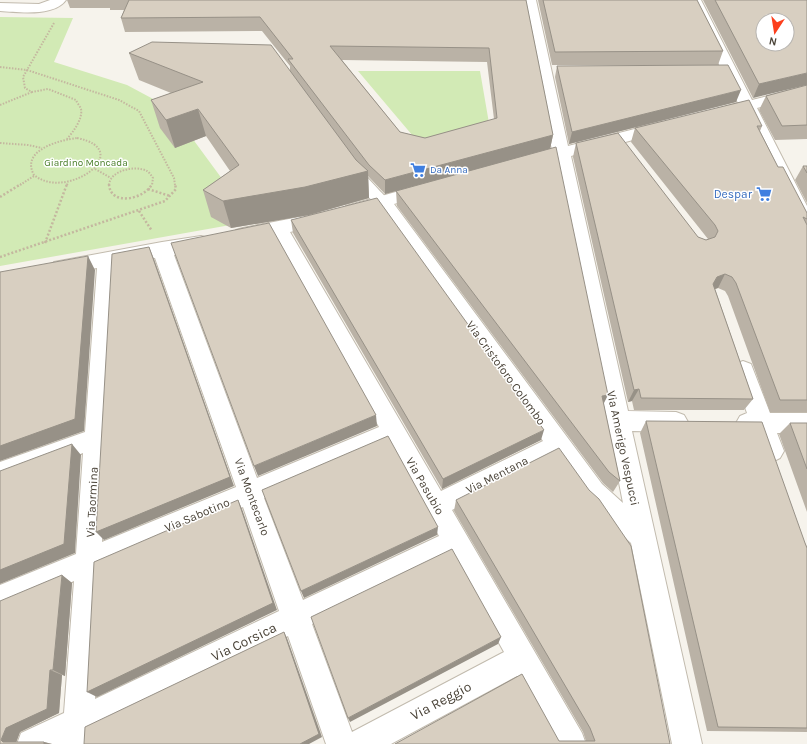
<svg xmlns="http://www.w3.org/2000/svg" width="807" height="744" font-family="Karla,sans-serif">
	<rect width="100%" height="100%" fill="#f6f3ec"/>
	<path fill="#d2eab5" d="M0,17L73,18L54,62L127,85L170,108L253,221L0,266Z
		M358,71H480L490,129L418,142Z"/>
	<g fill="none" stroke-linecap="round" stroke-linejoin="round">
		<defs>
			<path id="service" d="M355,167C361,169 380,192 387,198L389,201L387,204C383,205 380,206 377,204C367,198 355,181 349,171L351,168Z"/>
			<path id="pedestrian" d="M50,0H66C54,17 18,12 0,11V3L39,4Z"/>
			<path id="minor" d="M522,0H536L568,146L662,122L668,123L670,127L668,131L571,156L628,411L676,412L684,415L688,422L684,429L676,432L632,431L702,744H672L631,543L584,500L555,458L452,510L582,733L586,744H554L517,676L391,744H326L288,636L93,730L92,744H17L21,733L64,713L74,581L0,613V585L76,554L83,453L0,484V462L85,432L97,268L61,274L54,272L51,267L54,262L162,242L201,236L208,238L211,243L208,248L174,255L257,478L379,427L274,235L243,242L236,240L234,235L236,230L243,228L320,213L327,214L329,219L327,224L290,232L441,491L543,441L378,209L352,216L346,214L343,210L346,206L424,184L430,186L433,190L430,194L394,204L602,484L623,503L608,426L605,421L606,419L554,160L529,166L523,165L520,161L523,157L552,150ZM155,258L236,487L102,542L116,264ZM389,444L439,536L303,600L264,498ZM243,507L279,611L95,699L101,569ZM451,557L504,652L352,732L312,624Z
				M687,0H701L752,100L807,86V96L757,108L807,206V230L800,229L798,224L742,112L723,117L717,115L715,112L717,109L738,103Z
				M743,361L751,364L770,413H807V433H777L784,451L780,458L772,462L764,458L754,433L740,430L736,423L740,416L747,413L732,370L735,364Z"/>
		</defs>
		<use href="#service" stroke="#c2bbae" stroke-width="2"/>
		<use href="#pedestrian" stroke="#c2bbae" stroke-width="2"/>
		<use href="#minor" stroke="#c2bbae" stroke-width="2"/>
		<path stroke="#c4b79f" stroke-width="2" stroke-dasharray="1.5 1.5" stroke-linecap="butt" d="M54,23L23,77L25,88L32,92L48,89L76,100C77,103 80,106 81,109C83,119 73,132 67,139
			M0,67L27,70L119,100L139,111L174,178L175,185
			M0,105L32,92
			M77,138C137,150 67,202 34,175C20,150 60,140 77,138Z
			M0,143L28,145L42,148
			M95,169L111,178
			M20,185L34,176
			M67,185L68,182
			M109,185C110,170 136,165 147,171C149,172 151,175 153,178L152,185"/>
		<path stroke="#c4b79f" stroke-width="2.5" stroke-dasharray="2 2" stroke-linecap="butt" d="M109,184C110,207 145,199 152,184
			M148,189L170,196
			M0,197L21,184
			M139,211L152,231
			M45,243L67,184
			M0,257L165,201L176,189L175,184"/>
		<use href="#service" fill="#fff" fill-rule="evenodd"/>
		<use href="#pedestrian" fill="#fff" fill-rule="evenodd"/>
		<use href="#minor" fill="#fff" fill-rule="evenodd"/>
	</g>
	<path fill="#bab2a6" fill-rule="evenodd" d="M67,0H526L553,135L550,149L620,481L613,492L603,483L397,206L396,191L479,168L385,194L368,176L369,198L309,215L231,228L211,217L203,190L230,171L206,136L175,148L160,128L151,100L171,93L139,80L129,53L290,70V66L262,31L125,32L121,18L124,10H110V8H70ZM342,60L487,62L494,119L425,138L400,132Z
		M538,0H697L723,51L718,65H552Z
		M703,0H807L753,98Z
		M557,66L736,102L569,144L555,77Z
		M807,85V139L775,140L759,110L766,96Z
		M762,126L760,131L778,167L807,213V412H770L728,296L725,291L718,288L715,289L753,399L744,410H634L632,401L628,402L573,157L576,143L698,237L706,240L708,239L631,142L635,128Z
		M803,166H807V203L795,180Z
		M291,220L541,440L442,489L293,233Z
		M646,421L805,543L807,547V732L707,731L640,433Z
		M790,423H807V512L779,434Z
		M456,500L670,744L559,741H586L583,732L454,511Z
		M62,575L72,583L65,676L62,675L59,713L20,732L16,742H44L52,744H0Z"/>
	<path fill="#979187" d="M807,73V85L753,98L759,84Z
		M741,90L736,102L569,144L572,132Z
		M198,109L206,136L175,148L166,120Z
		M553,135L550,149L385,194V180Z
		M368,171L369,198L309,215L231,228L223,201Z
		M149,247L154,259L234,486L104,540L96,532Z
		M88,256L95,270L84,431L0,461V446Z
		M725,274L718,288L709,291L717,277Z
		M639,389L632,401L628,402L634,390Z
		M608,395L602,407V396Z
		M376,415L377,426L258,476L254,466Z
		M544,430L541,440L442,489L443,479Z
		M72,444L81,455L75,553L0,584V570Z
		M238,500L242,509L277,610L97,697L87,692Z
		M438,527L437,535L304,598L301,591Z
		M62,575L72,583L65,676L53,670Z
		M284,632L287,638L322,737L309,744H300Z
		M501,637L498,644L350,722L348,718Z
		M50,670L62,675L59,713L20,732L16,743L3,742L1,740L6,728Z
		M44,742L52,744H44Z"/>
	<path fill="#d8cfc1" stroke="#979187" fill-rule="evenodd" d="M129,0H526L553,135L385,180L369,165L288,59H293L260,17L121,18ZM330,46L489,48L497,118L425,138L400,132Z
		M543,0H697L723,51L555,52Z
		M715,0H807V73L759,84ZM763,20H787V44H763Z
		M152,42L271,45L356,160L368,171L305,187L223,201L203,190L239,165L198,109L166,120L151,100L203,82L129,53Z
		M728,65L741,90L572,132L557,66Z
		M807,85V125L782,126L766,96Z
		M749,100L762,126H757L778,167H783L807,213V219L803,217L807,225V400H780L736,283L732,277L725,274L717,277L713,284L753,399L641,398L639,389L634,390L576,143L618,133L698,237L706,240L715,237L718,231L715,225L635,128Z
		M556,147L608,395L602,396L620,481L609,472L396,191Z
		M803,166H807V173Z
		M377,198L544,430L443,479L291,220Z
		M269,223L376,415L254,466L171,243Z
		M149,247L230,477L96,532L112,254Z
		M88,256L75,419L0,446V272Z
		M646,421L762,422L805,543L807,548V728L718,727Z
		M790,423H807V469Z
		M388,436L438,527L301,591L262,490Z
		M72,444L64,544L0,570V471Z
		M559,448L589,490L599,499L631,546L670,744H395L522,674L559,741H595L590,728L456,500Z
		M238,500L273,603L87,692L94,562Z
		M452,549L501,637L348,718L311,617Z
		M62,575L53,670H50L47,709L6,728L1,740L3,742H44V744H0V601Z
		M284,632L319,734L300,744H84L85,727Z"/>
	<defs>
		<symbol id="supermarket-bare" viewBox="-9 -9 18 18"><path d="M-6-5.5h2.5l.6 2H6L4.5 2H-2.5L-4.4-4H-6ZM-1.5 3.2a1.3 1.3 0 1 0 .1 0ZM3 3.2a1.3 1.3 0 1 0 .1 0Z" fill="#3f7fe0" stroke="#fff" stroke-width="2.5" paint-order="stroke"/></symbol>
	</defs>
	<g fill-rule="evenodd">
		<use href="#supermarket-bare" x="407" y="159" width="22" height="22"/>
		<use href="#supermarket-bare" x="753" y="183" width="22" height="22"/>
	</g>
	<g text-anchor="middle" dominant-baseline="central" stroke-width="3" stroke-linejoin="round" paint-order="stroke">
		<g font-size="10" fill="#4a7f2a" stroke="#fff">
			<text x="86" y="163">Giardino Moncada</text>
		</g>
		<g font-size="10" fill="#366cbe" stroke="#fff" text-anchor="start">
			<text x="430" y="170">Da Anna</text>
		</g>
		<g font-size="12" fill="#366cbe" stroke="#fff" text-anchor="end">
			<text x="752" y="194">Despar</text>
		</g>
		<g font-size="12" fill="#4b4439" stroke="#fff">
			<text transform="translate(506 373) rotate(54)">Via Cristoforo Colombo</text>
			<text transform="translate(623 448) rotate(78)">Via Amerigo Vespucci</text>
			<text transform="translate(497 475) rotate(-27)">Via Mentana</text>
			<text transform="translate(425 486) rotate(60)">Via Pasubio</text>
			<text transform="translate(252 497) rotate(70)">Via Montecarlo</text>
			<text transform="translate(92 502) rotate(-87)">Via Taormina</text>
			<text transform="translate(197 515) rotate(-23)">Via Sabotino</text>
		</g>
		<g font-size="14" fill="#4b4439" stroke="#fff">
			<text transform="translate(244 642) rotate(-26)">Via Corsica</text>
			<text transform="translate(441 701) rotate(-28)">Via Reggio</text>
		</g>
	</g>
	<g transform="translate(775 32) rotate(192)"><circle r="19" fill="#ffffff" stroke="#b7b4b0"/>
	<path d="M0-3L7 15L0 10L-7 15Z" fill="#fc3f1d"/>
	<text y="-6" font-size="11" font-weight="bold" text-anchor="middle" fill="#4b4439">N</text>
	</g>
</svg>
